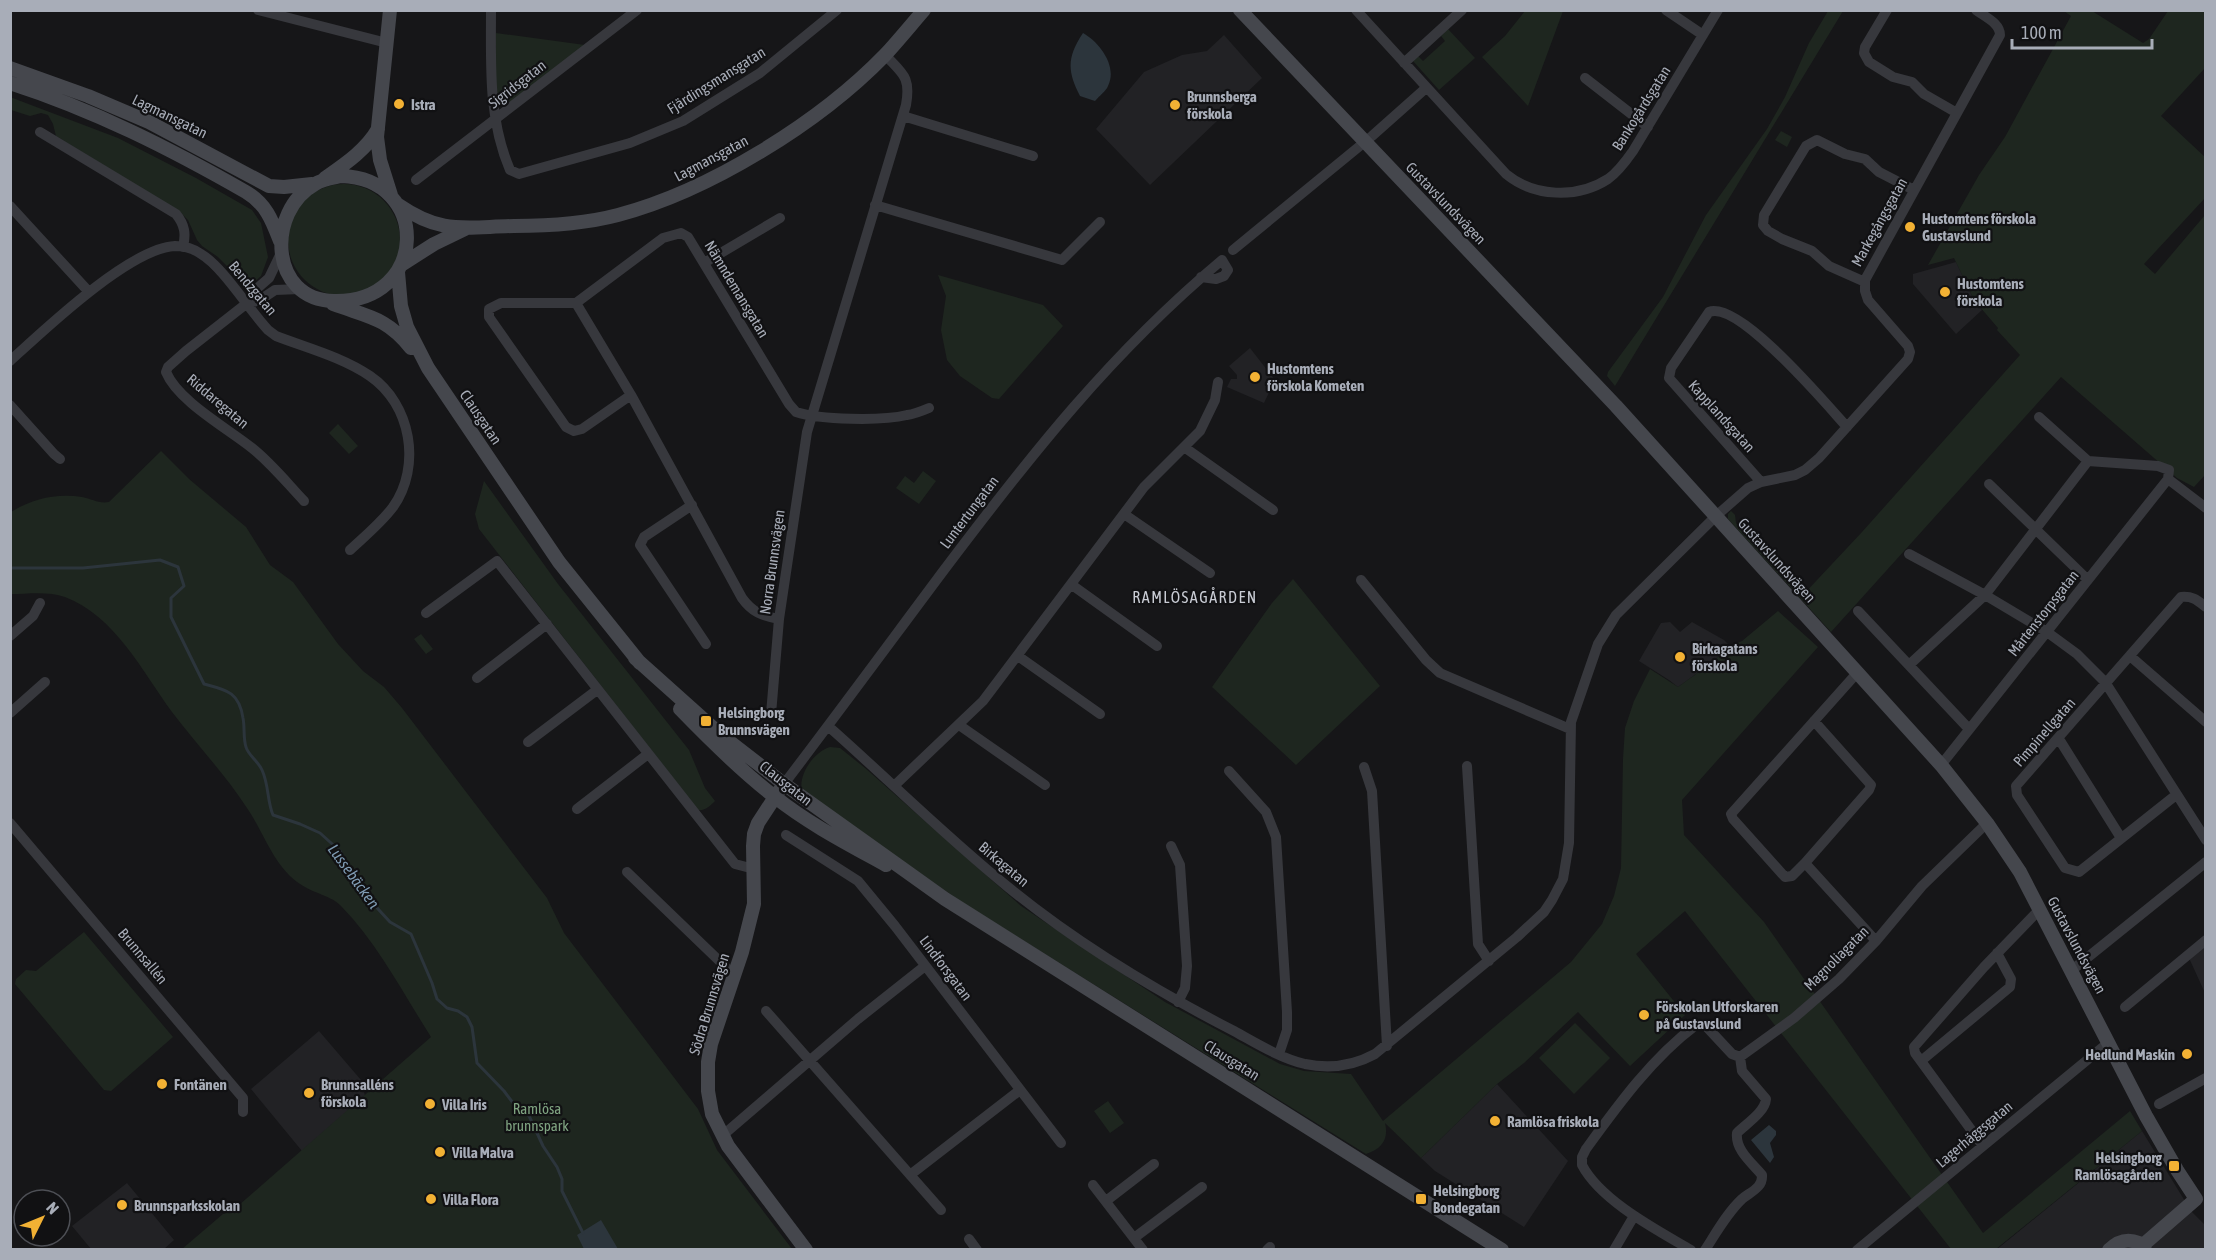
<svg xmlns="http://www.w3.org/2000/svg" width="2216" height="1260" font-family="'Asap Condensed',sans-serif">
	<rect width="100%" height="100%" fill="#161618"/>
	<path fill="#222225" d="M1224,35L1262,78L1150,185L1096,129L1144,72L1182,55L1207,51Z
		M1956,262L1974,300L1982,310L1956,334L1913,284V274Z
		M1250,348L1275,380L1264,403L1227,387L1231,379H1237V375L1229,366Z
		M1670,622L1680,632L1692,622L1724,640L1730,646L1710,664L1678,687L1669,680L1639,661L1661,623Z
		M2205,946V993L2189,958Z
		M319,1031L361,1080L365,1096L302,1151L251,1089Z
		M1497,1084L1568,1161L1524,1227L1435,1171L1421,1158Z
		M2142,1131L2191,1211L2205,1225V1249L1996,1250Z
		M127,1183L174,1240L164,1249H91L72,1226Z"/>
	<path fill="#1e261f" d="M1525,11H1563L1528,106L1482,57L1505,36Z
		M1828,11H1843L1615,386L1607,376L1608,372L1663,297L1706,215L1767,129L1785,97L1809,43Z
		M2064,11H2092L2143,43L2149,39L2168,11H2205V68L2161,116L2205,157V198L2144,264L2155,274L2205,215V475L2194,487L2177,478L2061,377L1831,632L1728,519V514L1731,511L1735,515L1736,523L1803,595L1862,532L2020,355L1997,330L1998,328L1974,300L1954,258L1928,265L1979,175L2005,137L2071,16Z
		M1448,29L1475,58L1439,90L1413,61L1418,56L1423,61L1445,41L1441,36Z
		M496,33L585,45L508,105L503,106L495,100Z
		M10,97L118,138L196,178L252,210L261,223L268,257L261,276L253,283L242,281L218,257L202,246L197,240L188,220L180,212L56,136L53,124L48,115L41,113L30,116L11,110Z
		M1781,131L1792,137L1787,147L1775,140Z
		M288 240a56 56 0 1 1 112 0a56 56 0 1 1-112 0Z
		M938,275L1043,305L1063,326L999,399L992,398L960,376L947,360L941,330L946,296Z
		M338,424L358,446L349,454L329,433Z
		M161,451L189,479L246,527L270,565L293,582L338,644L363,671L384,687L402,708L547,898L564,933L698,1109L717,1150L792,1249H182L223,1214L231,1212L431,1037C403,993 378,944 341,906C334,899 327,897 318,893C304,888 291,879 282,867C268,849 260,827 247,808C225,774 196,744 172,712C142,671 115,616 65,597C49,591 27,594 11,594V512C32,499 56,493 82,497C92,499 99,504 109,502Z
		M923,471L936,481L919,504L896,488L905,476L914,483Z
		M484,481L558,584L689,750L705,788L715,801C710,806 705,811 698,810L479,529L475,514Z
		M1293,579L1380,686L1296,765L1212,687L1272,603Z
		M1778,611L1818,647L1682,800L1684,835L1764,922L1983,1233L2130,1111L2142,1131L1996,1249H1951L1685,911L1636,954L1685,1015L1630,1066L1578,1012L1524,1063L1497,1084L1421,1158L1385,1123C1389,1139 1382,1149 1366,1154L963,903L802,791C798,774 814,752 830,747L840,748L865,768L1021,906L1165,1002L1280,1064L1304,1071L1351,1074L1383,1121L1571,962L1602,924L1614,896L1621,868L1623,759L1625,728L1634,701L1650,669L1678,687L1710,664L1730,646L1742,641Z
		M421,634L433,649L426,654L414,639Z
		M84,932L173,1037L111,1091L104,1090L15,984L16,979L26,970L36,971Z
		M1575,1023L1610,1058L1574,1094L1539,1058Z
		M1108,1101L1124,1123L1110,1133L1094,1111Z"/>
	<path fill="#2c353c" d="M1083,33C1099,42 1118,66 1108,86C1106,91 1099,96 1095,101L1080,96C1067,71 1067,57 1083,33Z
		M1769,1125L1776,1131V1135L1770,1143L1774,1157L1770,1163L1751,1140Z
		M601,1220L618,1249H584L577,1235Z"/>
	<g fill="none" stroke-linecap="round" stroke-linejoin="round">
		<path stroke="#2c353c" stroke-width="3" d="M10,568H83L160,560L178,567L184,586L171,598V617L204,684C227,690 239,692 243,718C245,728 243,738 246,747C248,755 258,761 262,770C269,785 267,801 273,815L300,824L320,833L340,851L353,876L368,898L390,922L411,934L432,983L437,999L447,1008L458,1011L467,1017L472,1027L477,1063L504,1091L516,1107L528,1114L531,1120L543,1146L557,1167L562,1179V1191L583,1233"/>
		<path stroke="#37383d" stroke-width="10" d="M258,10L387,43
			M491,10C491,65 488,119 510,170L519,174L630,143L683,121L760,73L837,10
			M1356,10L1506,174C1534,197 1577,199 1608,179C1618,172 1626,161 1633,151L1718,10
			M1666,10L1703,35
			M1887,10L1865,47L1864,53L1869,62L1893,77L1912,82L1924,94L1957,113
			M1404,63L1462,10
			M1585,78L1648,127
			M903,116L1033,156
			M40,132L176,214C185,225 186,234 183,247
			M416,180L637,10
			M875,205L1062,260L1100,222
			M10,206L89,292
			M1233,250L1372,136L1426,88
			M281,253L269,278L253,292L246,304L186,351L168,367L166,372C178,401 227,428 252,448C271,463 287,483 304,501
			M704,263L780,218
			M1865,282L1829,266L1812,251L1782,239L1768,231L1763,225L1764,215L1806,146L1817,140L1845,154L1865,159L1879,172L1914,190
			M576,303L631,395L742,598C752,612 762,616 779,619
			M246,304L260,300L275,290L300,289
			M10,361C44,330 130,248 175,246C184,246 194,249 201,254C223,267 249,310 268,330L276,336C307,348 342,357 370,376C411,404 422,466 393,507C381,523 365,536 350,550
			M631,395L582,429L574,431L566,427L489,317V309L501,303H576L663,238L681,233L688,237L789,404L796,412C820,420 882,421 907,415C915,414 922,411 929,408
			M10,405L54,454L60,459
			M1184,447L1273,510
			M2168,479L2206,508
			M1761,482L1669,378L1671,368L1709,312C1739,300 1826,404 1847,427
			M1989,484L2088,580
			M692,505L644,537L640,545L706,644
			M1124,514L1210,573
			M1909,554L1985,595L2047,632L2077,654L2105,682L2206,840
			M1361,580L1426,660L1440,673L1570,729
			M1072,585L1157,646
			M1858,611L1969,729
			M426,613L497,561L735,864L754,869
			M10,636L33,616L40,603
			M1018,656L1100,714
			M2130,656L2206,722
			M1909,665L1985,595L2088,461
			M1857,673L1731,814L1733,819L1785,877L1792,876L1805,863L1876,941
			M477,678L547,624
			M10,713L45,682
			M771,714L779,619L807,432L906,105C911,77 903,74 885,55
			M959,725L1045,785
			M828,726C888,779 945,836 1008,887C1074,941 1158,992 1234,1031C1256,1043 1280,1058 1305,1064C1329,1069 1353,1066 1375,1054L1517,937L1544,912L1552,900L1563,879L1569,843L1571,722L1598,644L1616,615L1716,516L1748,488L1761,482L1795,475L1805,470L1819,458L1908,359L1910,352L1908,346L1868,300L1865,291V280L2000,35C2000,23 1985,17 1976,10
			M2059,739L2121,838
			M528,742L597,690
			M1941,765L2168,479L2169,470L2158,466L2088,461L2039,417
			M1467,766L1478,944L1489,961
			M1364,767L1372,791L1387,1046
			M1229,771L1266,812L1276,837L1287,1012V1030L1279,1054
			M784,784C838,713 891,641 944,570C1030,456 1111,353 1222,260L1228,270L1224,276L1216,279L1201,277
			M894,786L983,701L1144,487L1200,431L1215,400L1218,382
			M2176,795L2079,872L2065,868L2017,795L2016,786L2181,597C2193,596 2197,600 2206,607
			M577,809L648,754
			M10,823L243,1098V1112
			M786,835L858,881L895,926L1061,1143
			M1171,846L1180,865L1187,966L1185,988L1178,1002
			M1805,863L1869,790L1871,785L1814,721
			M627,872L735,976
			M2072,970L2206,862
			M2125,1007L2206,940
			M766,1011L941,1210
			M1921,1061L2010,987L2011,979L1997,953
			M2159,1104L2206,1078
			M722,1136L858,1019L925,966
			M1983,1146L1915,1053L1914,1047L1984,967L2040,909
			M910,1175L1020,1090
			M1093,1185L1143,1250
			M1106,1201L1154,1164
			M1134,1238L1202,1187
			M969,1239L977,1250
			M1267,1250L1270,1247
			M1614,1250L1634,1216
			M1691,1250C1657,1230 1601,1201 1582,1165V1157L1586,1149C1618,1105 1652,1058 1696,1025L1704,1024L1732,1054L1740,1057L1794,1018L1839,979L1876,941L1922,886L1987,823
			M1705,1250C1716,1233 1727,1213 1742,1199C1750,1192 1763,1188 1762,1175C1752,1163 1735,1150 1737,1133C1746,1124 1765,1112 1766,1099L1742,1071L1740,1057
			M1857,1250L2109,1042"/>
		<path stroke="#45474d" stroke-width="14" d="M390,10L377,137L380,160L391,195
			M1240,10L1616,406L1941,765L1987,823L2020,872L2146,1116L2177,1170L2196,1199L2143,1245
			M10,68L88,96L149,122L269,186L284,187L312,184
			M10,83C94,110 171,149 246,192C266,204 272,220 280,241
			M341,176C431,178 429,303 334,301C269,300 266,211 315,184C323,179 332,178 341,176Z
			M325,178C345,164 366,150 378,129
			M397,204C442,235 463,227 514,226C549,226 584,224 618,215C709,191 819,123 885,55C898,41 911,25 924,10
			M401,265L434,244L465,229
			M398,272L401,306L407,327L428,368L559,562L640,663
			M333,304C368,317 386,317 411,348
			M635,658L721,735L784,784L945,899L1502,1250
			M680,709C710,740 741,771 775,797C809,824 848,844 886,865
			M779,791L758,823L754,834L753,846L754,904L742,952L711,1044L708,1062V1091L712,1114L728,1146L806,1250
			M2109,1250C2118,1241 2127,1238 2139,1243L2145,1250"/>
	</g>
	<g fill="#f2b134" stroke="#111113" stroke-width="2">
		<circle cx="399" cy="104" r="6"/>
		<circle cx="1175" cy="105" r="6"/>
		<circle cx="1910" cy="227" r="6"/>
		<circle cx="1945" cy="292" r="6"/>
		<circle cx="1255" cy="377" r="6"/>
		<circle cx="1680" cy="657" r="6"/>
		<rect x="700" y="715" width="12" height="12" rx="3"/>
		<circle cx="1644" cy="1015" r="6"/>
		<circle cx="2187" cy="1054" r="6"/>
		<circle cx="162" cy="1084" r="6"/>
		<circle cx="309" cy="1093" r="6"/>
		<circle cx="430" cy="1104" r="6"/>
		<circle cx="1495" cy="1121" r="6"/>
		<circle cx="440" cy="1152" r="6"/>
		<rect x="2168" y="1160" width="12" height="12" rx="3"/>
		<circle cx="431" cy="1199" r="6"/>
		<rect x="1415" y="1193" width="12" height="12" rx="3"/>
		<circle cx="122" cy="1205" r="6"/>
	</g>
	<g text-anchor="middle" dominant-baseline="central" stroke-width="4.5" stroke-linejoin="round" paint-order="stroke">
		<g font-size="15" fill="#a8adb8" stroke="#111113">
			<text transform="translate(716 80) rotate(-32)">Fjärdingsmansgatan</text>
			<text transform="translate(517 84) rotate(-38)">Sigridsgatan</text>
			<text transform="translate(1641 108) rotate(-58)">Bankogårdsgatan</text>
			<text transform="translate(170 116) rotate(26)">Lagmansgatan</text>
			<text transform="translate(711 158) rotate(-28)">Lagmansgatan</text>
			<text transform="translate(1446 203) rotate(46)">Gustavslundsvägen</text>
			<text transform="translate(1879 222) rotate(-61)">Markegångsgatan</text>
			<text transform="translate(253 288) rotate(50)">Bendzgatan</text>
			<text transform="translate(737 289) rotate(59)">Nämndemansgatan</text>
			<text transform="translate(218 401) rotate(40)">Riddaregatan</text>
			<text transform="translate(1722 416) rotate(48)">Kapplandsgatan</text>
			<text transform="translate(481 417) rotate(56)">Clausgatan</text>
			<text transform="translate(969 512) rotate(-53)">Luntertungatan</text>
			<text transform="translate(1777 560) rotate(48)">Gustavslundsvägen</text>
			<text transform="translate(772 562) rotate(-82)">Norra Brunnsvägen</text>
			<text transform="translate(2043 613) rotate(-52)">Mårtenstorpsgatan</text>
			<text transform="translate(2044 732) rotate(-49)">Pimpinellgatan</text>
			<text transform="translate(786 783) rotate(38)">Clausgatan</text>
			<text transform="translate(1004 864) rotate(40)">Birkagatan</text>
			<text transform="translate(2077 945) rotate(62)">Gustavslundsvägen</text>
			<text transform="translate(143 956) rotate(50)">Brunnsallén</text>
			<text transform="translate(1836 958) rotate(-45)">Magnoliagatan</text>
			<text transform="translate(946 968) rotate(53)">Lindforsgatan</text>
			<text transform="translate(709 1004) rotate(-73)">Södra Brunnsvägen</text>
			<text transform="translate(1232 1060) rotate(32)">Clausgatan</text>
			<text transform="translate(1974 1134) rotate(-40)">Lagerhäggsgatan</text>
		</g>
		<g font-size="15" font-weight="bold" fill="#a8adb8" stroke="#111113" text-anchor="start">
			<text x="1187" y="96">Brunnsberga<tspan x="1187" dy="17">förskola</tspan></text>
			<text x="411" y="104">Istra</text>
			<text x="1922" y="218">Hustomtens förskola<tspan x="1922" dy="17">Gustavslund</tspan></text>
			<text x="1957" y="283">Hustomtens<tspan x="1957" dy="17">förskola</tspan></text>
			<text x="1267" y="368">Hustomtens<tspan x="1267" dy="17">förskola Kometen</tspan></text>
			<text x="1692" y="648">Birkagatans<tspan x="1692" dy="17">förskola</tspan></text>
			<text x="718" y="712">Helsingborg<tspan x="718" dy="17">Brunnsvägen</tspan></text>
			<text x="1656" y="1006">Förskolan Utforskaren<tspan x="1656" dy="17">på Gustavslund</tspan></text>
			<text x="2175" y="1054" text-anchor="end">Hedlund Maskin</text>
			<text x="174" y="1084">Fontänen</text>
			<text x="321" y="1084">Brunnsalléns<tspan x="321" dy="17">förskola</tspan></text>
			<text x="442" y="1104">Villa Iris</text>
			<text x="1507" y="1121">Ramlösa friskola</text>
			<text x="452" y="1152">Villa Malva</text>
			<text x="2162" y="1157" text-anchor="end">Helsingborg<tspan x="2162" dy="17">Ramlösagården</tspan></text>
			<text x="1433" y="1190">Helsingborg<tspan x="1433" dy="17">Bondegatan</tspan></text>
			<text x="443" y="1199">Villa Flora</text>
			<text x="134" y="1205">Brunnsparksskolan</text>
		</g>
		<g font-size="15" fill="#7fa381" stroke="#111113">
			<text x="537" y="1108">Ramlösa<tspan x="537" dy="17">brunnspark</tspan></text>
		</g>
		<g font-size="16" letter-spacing="1.5" fill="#c9ccd4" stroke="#111113">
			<text x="1195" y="597">RAMLÖSAGÅRDEN</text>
		</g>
		<g font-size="16" font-style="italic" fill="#7f9bb3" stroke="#111113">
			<text transform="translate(354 876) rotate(54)">Lussebäcken</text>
		</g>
	</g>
	<rect width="2216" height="1260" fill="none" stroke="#a8adb8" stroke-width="24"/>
	<g transform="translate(42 1218) rotate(47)"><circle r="28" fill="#111113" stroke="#4d4f55" stroke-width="1.5"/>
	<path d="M0-4.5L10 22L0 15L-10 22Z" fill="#f2b134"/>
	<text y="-9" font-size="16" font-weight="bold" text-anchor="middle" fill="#a8adb8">N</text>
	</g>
	<path d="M2012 39v9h140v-9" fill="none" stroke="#a8adb8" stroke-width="3"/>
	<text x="2021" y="39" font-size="18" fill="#a8adb8" stroke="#111113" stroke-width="4.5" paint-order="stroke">100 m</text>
</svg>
